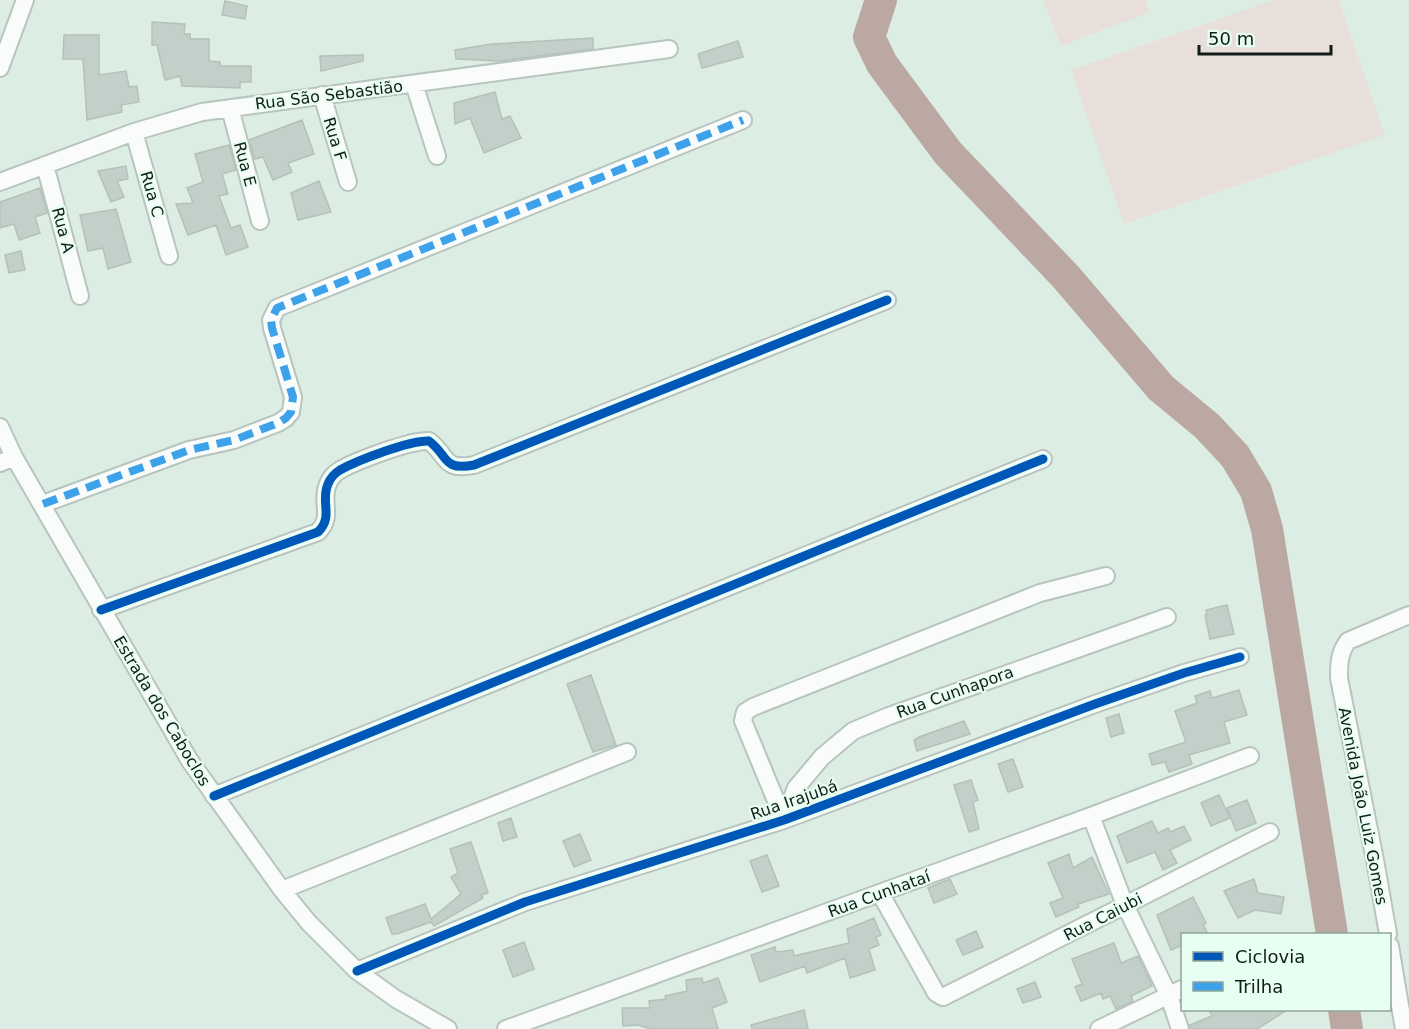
<svg xmlns="http://www.w3.org/2000/svg" width="1409" height="1029" font-family="'DejaVu Sans',sans-serif">
	<rect width="100%" height="100%" fill="#dcede4"/>
	<path fill="#e9dfda" d="M1043,0H1145L1150,12L1061,46Z
		M1274,0H1339L1385,135L1124,224L1071,70Z"/>
	<g fill="none" stroke-linecap="round" stroke-linejoin="round">
		<path stroke="#bba8a3" stroke-width="32" d="M881,0L869,37L882,64L948,153L1066,277L1161,388L1207,426L1235,456L1256,491L1267,529L1332,934
			M1344,1010L1347,1029"/>
	</g>
	<path fill="#c3d0ca" stroke="#b4c1ba" stroke-width="1.5" d="M225,1L247,6L245,19L222,15Z
		M152,22L185,24L184,34H190V39H209V61L220,62V66H251V82H240V88L182,86L180,76L165,80L157,45H152Z
		M64,35H99V75L126,71L129,87L137,86L139,102L121,105L122,112L87,120L83,59H63Z
		M593,38V49L500,61L456,59L455,50L492,44Z
		M738,41L743,57L702,68L698,54Z
		M363,55V61L321,71L320,56Z
		M495,92L502,119L510,116L521,138L484,153L470,118L455,124L454,103Z
		M302,120L314,154L288,163L292,172L273,180L263,157L255,159L249,140Z
		M229,145L236,170L222,174L228,194L219,196L231,228L240,225L248,247L226,255L216,225L188,235L176,204L193,203L187,188L203,182L195,154Z
		M126,166L128,179L117,181L124,197L111,202L98,171Z
		M319,181L331,212L298,220L291,193Z
		M40,188L47,213L35,217L40,233L19,240L14,224L0,228V202Z
		M116,209L131,262L108,269L103,248L88,251L80,215Z
		M21,251L25,270L9,273L5,255Z
		M1227,605L1234,634L1210,639L1205,615H1207L1206,610Z
		M591,675L616,745L593,752L567,684Z
		M1239,690L1247,715L1224,722L1230,743L1189,755L1192,764L1169,772L1165,762L1152,765L1149,754L1186,742L1175,711L1197,703L1195,696L1210,691L1212,698Z
		M1119,714L1124,733L1111,737L1106,718Z
		M964,721L970,734L917,751L914,740L919,737Z
		M1013,759L1023,787L1008,792L998,764Z
		M971,780L978,800L973,802L979,829L969,832L954,785Z
		M1219,795L1230,818L1211,826L1201,803Z
		M1247,800L1256,823L1236,831L1227,808Z
		M511,818L517,837L503,841L498,823Z
		M1152,821L1158,833L1168,828L1170,832L1184,826L1191,840L1170,850L1177,863L1163,870L1155,852L1127,863L1117,836Z
		M580,834L591,860L574,867L563,841Z
		M471,842L488,893L481,895L483,898L434,926L431,922L397,934H392L386,918L425,904L431,919L461,894L451,877L458,873L450,849Z
		M1069,854L1073,868L1092,857L1109,894L1078,904L1079,907L1056,917L1050,903L1063,898L1048,863Z
		M767,855L779,886L762,892L750,861Z
		M950,879L957,894L934,903L928,888Z
		M1254,879L1258,893L1284,897L1281,914L1255,910L1238,918L1224,891Z
		M1193,897L1206,923L1203,924L1208,934H1182V945L1171,950L1157,915Z
		M874,918L881,935L876,937L879,945L869,949L875,970L850,978L845,958L807,973L805,966L760,982L751,955L775,947L776,952L793,950L794,956L849,943L847,929Z
		M976,931L983,947L963,955L956,940Z
		M524,942L534,969L513,977L503,950Z
		M1114,943L1121,963L1138,956L1152,986L1131,996L1133,1001L1116,1009L1110,996L1103,999L1101,993L1081,1001L1075,987L1082,984L1072,959Z
		M702,978L703,983L718,978L727,1002L712,1008L718,1029H651L638,1025L623,1026L622,1008H650L649,1001L666,999L665,996L687,991L686,980Z
		M1035,982L1041,997L1023,1003L1017,989Z
		M804,1010L808,1029H752L751,1025Z
		M1209,1010H1287L1257,1029H1190V1025L1212,1016Z"/>
	<g fill="none" stroke-linecap="round" stroke-linejoin="round">
		<defs>
			<path id="minor" d="M0,68L25,0
				M414,84L437,156
				M322,95L348,182
				M230,108L260,221
				M134,132L169,256
				M45,165L80,296
				M0,182L134,132L202,112L669,49
				M0,427L14,457L190,761L282,890L309,923L357,971L396,999L448,1029
				M0,463L14,457
				M43,504L189,450L234,440L278,423L286,418L291,412L293,397L272,328L271,320L277,308L743,120
				M101,610L318,532C334,516 320,502 328,484C330,479 335,473 340,470C356,461 410,440 429,441C449,456 442,471 474,465L887,300
				M214,796L1043,459
				M1091,816L1125,905L1169,996L1180,1029
				M784,820L743,721L745,712L753,707L1040,593L1106,576
				M784,820L796,788L822,757L853,731L889,716L1167,617
				M282,890L627,752
				M880,893L936,993L943,997L1270,832
				M1388,934L1375,860L1339,678C1339,664 1339,653 1348,641L1409,615
				M1390,946L1404,1029
				M357,971L525,902L784,820L1095,704L1184,673L1240,657
				M506,1029L1091,816L1250,756
				M1099,1029L1182,989"/>
		</defs>
		<use href="#minor" stroke="#b8c5be" stroke-width="20"/>
		<use href="#minor" stroke="#fafcfb" stroke-width="16"/>
		<path stroke="#3da2ea" stroke-width="8" stroke-dasharray="15 8" stroke-linecap="butt" d="M43,504L189,450L234,440L278,423L286,418L291,412L293,397L272,328L271,320L277,308L743,120"/>
		<defs>
			<path id="cycleway" d="M101,610L318,532C334,516 320,502 328,484C330,479 335,473 340,470C356,461 410,440 429,441C449,456 442,471 474,465L887,300
				M214,796L1043,459
				M357,971L525,902L784,820L1095,704L1184,673L1240,657"/>
		</defs>
		<use href="#cycleway" stroke="#e7fef2" stroke-width="13"/>
		<use href="#cycleway" stroke="#0057b8" stroke-width="9"/>
	</g>
	<g text-anchor="middle" dominant-baseline="central" stroke-width="4.5" stroke-linejoin="round" paint-order="stroke">
		<g font-size="16" fill="#121d18" stroke="#e7fef2">
			<text transform="translate(329 95) rotate(-7)">Rua São Sebastião</text>
			<text transform="translate(335 139) rotate(73)">Rua F</text>
			<text transform="translate(245 164) rotate(75)">Rua E</text>
			<text transform="translate(152 194) rotate(74)">Rua C</text>
			<text transform="translate(63 230) rotate(75)">Rua A</text>
			<text transform="translate(955 692) rotate(-20)">Rua Cunhapora</text>
			<text transform="translate(162 711) rotate(59)">Estrada dos Caboclos</text>
			<text transform="translate(794 800) rotate(-19)">Rua Irajubá</text>
			<text transform="translate(1363 806) rotate(79)">Avenida João Luiz Gomes</text>
			<text transform="translate(879 894) rotate(-20)">Rua Cunhataí</text>
			<text transform="translate(1103 917) rotate(-27)">Rua Caiubi</text>
		</g>
	</g>
	<rect x="1181" y="933" width="210" height="78" fill="#e7fef2" stroke="#92a49b" stroke-width="1.5"/>
	<rect x="1193" y="952" width="30" height="9" fill="#0057b8" stroke="#92a49b" stroke-width="1.5"/>
	<text x="1235" y="963" font-size="18" fill="#121d18">Ciclovia</text>
	<rect x="1193" y="982" width="30" height="9" fill="#3da2ea" stroke="#92a49b" stroke-width="1.5"/>
	<text x="1235" y="993" font-size="18" fill="#121d18">Trilha</text>
	<path d="M1199 45v9h132v-9" fill="none" stroke="#121d18" stroke-width="3"/>
	<text x="1208" y="45" font-size="18" fill="#121d18" stroke="#e7fef2" stroke-width="4.5" paint-order="stroke">50 m</text>
</svg>
